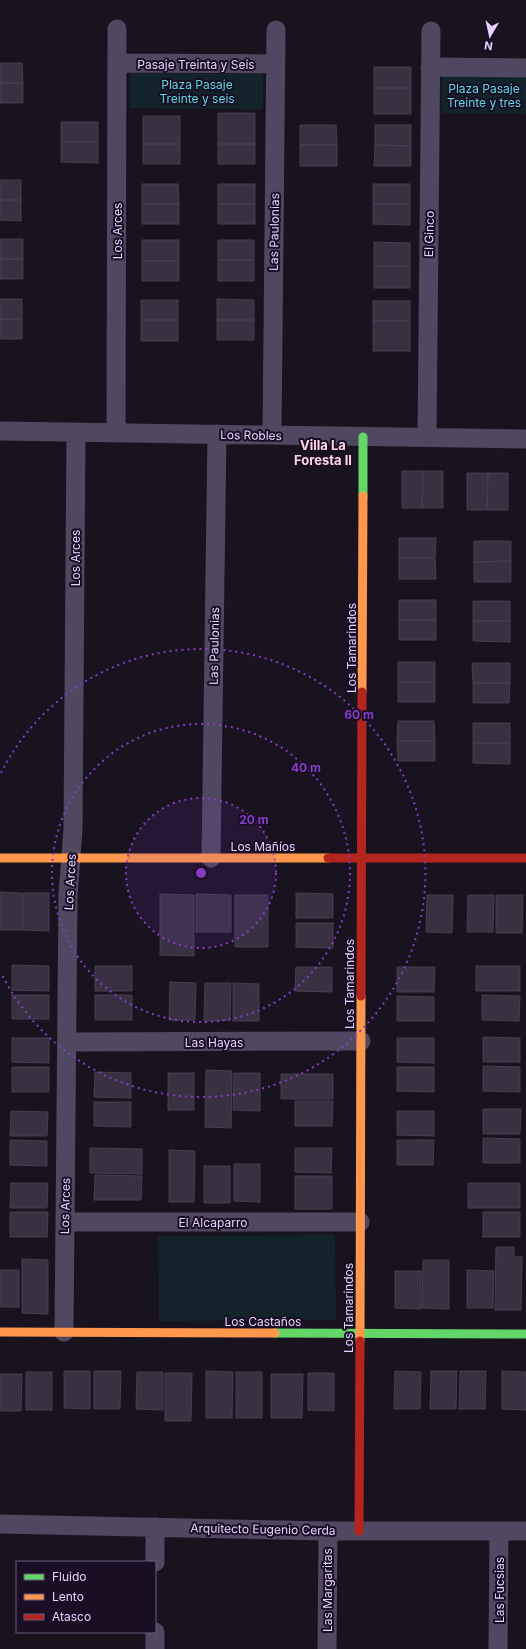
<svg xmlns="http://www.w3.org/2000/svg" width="526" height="1649" font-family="Inter,sans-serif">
	<rect width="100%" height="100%" fill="#19131f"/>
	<path fill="#12232c" d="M130,73L263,74V109L130,108Z
		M442,76H526V114L442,113Z
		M335,1235L336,1320L159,1321L158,1236Z"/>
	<path fill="#393141" stroke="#483e53" d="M0,63H22L23,83H0Z
		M374,67H411V88H374Z
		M0,83H23V103H0Z
		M374,88H411V114H374Z
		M218,113H255V144H218Z
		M143,116H180V144H143Z
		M61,122H98V142H61Z
		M300,125H336L337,145H300Z
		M375,125H411V146L375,145Z
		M61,142H98V163L61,162Z
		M143,144H180V164H143Z
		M218,144H255V164H218Z
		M300,145H337V166H300Z
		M375,145L411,146V166H374Z
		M0,180H21V200H0Z
		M142,184H178L179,204H142Z
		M218,184H255V204H218Z
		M373,184H410V204H373Z
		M0,200H21V221L0,220Z
		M142,204H179V224H142Z
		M218,204H255V224H218Z
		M373,204H410V225L373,224Z
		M0,239H23V259H0Z
		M142,240H179V261H142Z
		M218,240H254V260H218Z
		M374,242L410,243V266H374Z
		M0,259H23V279H0Z
		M218,260H254V281H218Z
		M142,261H179V281H142Z
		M374,266H410V288H374Z
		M0,299H22V319H0Z
		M217,299L254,300V320H217Z
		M141,300H178V320H141Z
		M373,301H410V321H373Z
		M0,319H22V339H0Z
		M141,320H178V341H141Z
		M217,320H254V340H217Z
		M373,321H410V351H373Z
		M402,471H423L422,508H402Z
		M423,471H443V508H422Z
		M467,473H488L487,510H467Z
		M488,473H508V510H487Z
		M399,538H436L435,558H399Z
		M474,541H511V561L474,562Z
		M399,558H435L436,579H399Z
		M511,561V582H474V562Z
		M399,600H436V620H399Z
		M473,601H510V621H473Z
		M399,620H436V640H399Z
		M473,621H510V642L473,641Z
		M398,662H435V682H398Z
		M472,663H510V683H473Z
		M398,682H435V702H398Z
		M473,683H510L509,703H473Z
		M398,721H434L435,741H397Z
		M473,723H510V743H473Z
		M397,741H435V761H398Z
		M473,743H510V764L473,763Z
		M0,892L22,893V930H0Z
		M23,893H49V931L23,930Z
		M296,893L333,894V918H296Z
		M160,894L194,895V956L160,955Z
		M196,894L231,895V932H196Z
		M235,895H268V947H235Z
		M427,895H453L452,933L426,932Z
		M468,895H494L493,932H467Z
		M496,895H523L522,933H496Z
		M296,923H333V948L296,947Z
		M12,965L49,966V991L12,990Z
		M95,966H132V991H95Z
		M476,966H520V991H476Z
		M296,967H332V992L295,991Z
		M397,967H435L434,992H397Z
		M170,982L196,983L195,1020H169Z
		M205,983H231L230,1020L204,1021Z
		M233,983L259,984V1021H233Z
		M12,995H49V1019H12Z
		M95,995H132V1020H95Z
		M482,995L520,996L519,1021L482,1020Z
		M397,996L434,997V1021H397Z
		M483,1037L520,1038V1062H483Z
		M12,1038H49V1063L12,1062Z
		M397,1038H434V1063L397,1062Z
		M483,1066L520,1067V1092L483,1091Z
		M12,1067H49V1092H12Z
		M397,1067H434V1092L397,1091Z
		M206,1070L232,1071L231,1128L205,1127Z
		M95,1072L131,1073V1098L94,1097Z
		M168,1073H194V1110H168Z
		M234,1073H260V1111L233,1110Z
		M281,1074H333V1099H281Z
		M295,1101H333L332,1126H295Z
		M94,1102H131V1127L94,1126Z
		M483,1109H521L520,1134H483Z
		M11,1111L48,1112L47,1136H10Z
		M397,1111H434V1136L397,1135Z
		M483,1138L520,1139V1163H483Z
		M10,1140L47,1141V1166L10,1165Z
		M397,1140H434L433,1165H397Z
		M90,1148L142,1149V1174L90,1173Z
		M295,1148H332L331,1173L295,1172Z
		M169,1150L195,1151L194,1202H169Z
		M234,1164H260V1202L234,1201Z
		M204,1166H230V1203H204Z
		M95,1175L142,1176L141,1200H94Z
		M295,1176H332V1209H295Z
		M11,1183H48L47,1208H10Z
		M468,1183H520V1208H468Z
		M10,1212H48L47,1237H10Z
		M483,1212H520V1237H483Z
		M496,1247H514V1257H522L521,1310H495Z
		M22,1259L48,1260V1314L22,1313Z
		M423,1260H449V1309L422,1308Z
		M0,1270H19V1307H0Z
		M467,1270L494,1271L493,1308H467Z
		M395,1271H421V1309L395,1308Z
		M64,1371H90V1409L64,1408Z
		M94,1371H121L120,1409H94Z
		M206,1371L233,1372L232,1418H206Z
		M395,1371L421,1372L420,1409H394Z
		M431,1371H457L456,1409H430Z
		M460,1371H486L485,1409H459Z
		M502,1371L526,1372V1410L502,1409Z
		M26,1372H52V1410H26Z
		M137,1372H163V1410L136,1409Z
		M236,1372H262V1418H236Z
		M165,1373H192L191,1421H165Z
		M308,1373H334V1411L308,1410Z
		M0,1374H22L21,1411H0Z
		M271,1374H303L302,1418H271Z"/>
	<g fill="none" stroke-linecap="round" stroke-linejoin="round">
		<path stroke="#504860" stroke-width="19" d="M117,63L276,64
			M430,67L526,68
			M0,431L526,439
			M116,433L117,29
			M272,435L276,30
			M427,437L431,31
			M211,858L217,434
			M67,1042L361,1041
			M65,1222H360
			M64,1332L68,895L73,829L76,432
			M0,1524L328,1531H526
			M155,1562V1527
			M155,1649V1632
			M327,1649L328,1531
			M498,1649L499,1531"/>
		<path stroke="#63d668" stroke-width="9" d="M363,496V437
			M275,1333L526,1334"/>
		<path stroke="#ff974d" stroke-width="9" d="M362,692L363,496
			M0,858H328
			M0,1332L275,1333
			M360,1341L361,996"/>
		<path stroke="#b3261e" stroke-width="9" d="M328,858H526
			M361,996L362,692
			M359,1531L360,1341"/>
	</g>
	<circle cx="201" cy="873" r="75" fill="#863dc5" fill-opacity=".12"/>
	<g fill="none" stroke="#863dc5" stroke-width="2" stroke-dasharray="2 4">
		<circle cx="201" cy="873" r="75"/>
		<circle cx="201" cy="873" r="149"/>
		<path d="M1 773A224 224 0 1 1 1 973"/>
	</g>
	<g text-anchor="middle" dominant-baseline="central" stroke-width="4" stroke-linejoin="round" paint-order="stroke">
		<g font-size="12" fill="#e5d2ff" stroke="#190e24">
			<text x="196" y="64">Pasaje Treinta y Seis</text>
			<text transform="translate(117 231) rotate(-90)">Los Arces</text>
			<text transform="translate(274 232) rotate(-89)">Las Paulonias</text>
			<text transform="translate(429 234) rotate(-89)">El Ginco</text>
			<text transform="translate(251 435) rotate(1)">Los Robles</text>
			<text transform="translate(75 558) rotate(-90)">Los Arces</text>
			<text transform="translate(214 646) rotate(-89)">Las Paulonias</text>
			<text transform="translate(351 648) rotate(-90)">Los Tamarindos</text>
			<text x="263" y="846">Los Mañíos</text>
			<text transform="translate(70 882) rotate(-87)">Los Arces</text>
			<text transform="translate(349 984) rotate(-90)">Los Tamarindos</text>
			<text x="214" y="1042">Las Hayas</text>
			<text transform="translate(65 1206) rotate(-89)">Los Arces</text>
			<text x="213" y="1222">El Alcaparro</text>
			<text transform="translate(348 1308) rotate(-90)">Los Tamarindos</text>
			<text x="263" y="1321">Los Castaños</text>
			<text transform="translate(263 1529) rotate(1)">Arquitecto Eugenio Cerda</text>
			<text transform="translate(327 1590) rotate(-90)">Las Margaritas</text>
			<text transform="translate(499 1590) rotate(-90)">Las Fucsias</text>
		</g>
		<g font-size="12" fill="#5cd8e0" stroke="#190e24">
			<text x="197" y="84">Plaza Pasaje<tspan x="197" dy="14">Treinte y seis</tspan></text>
			<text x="484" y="88">Plaza Pasaje<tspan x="484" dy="14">Treinte y tres</tspan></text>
		</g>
		<g font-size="13" font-weight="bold" fill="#ffd4e2" stroke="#190e24">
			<text x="323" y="445">Villa La<tspan x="323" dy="15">Foresta II</tspan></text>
		</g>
	</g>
	<circle cx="201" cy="873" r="6" fill="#863dc5" stroke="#190e24" stroke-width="2"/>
	<g font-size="12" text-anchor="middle" font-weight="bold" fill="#863dc5" stroke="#190e24" stroke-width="4" stroke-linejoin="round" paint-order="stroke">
		<text x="359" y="719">60 m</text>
		<text x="306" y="772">40 m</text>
		<text x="254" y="824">20 m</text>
	</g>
	<rect x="16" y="1561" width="140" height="72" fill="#190e24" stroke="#6b5c7c"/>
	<rect x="24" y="1574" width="20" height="6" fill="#63d668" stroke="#6b5c7c"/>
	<text x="52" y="1581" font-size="12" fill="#e5d2ff">Fluido</text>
	<rect x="24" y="1594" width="20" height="6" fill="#ff974d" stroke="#6b5c7c"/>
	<text x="52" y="1601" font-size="12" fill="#e5d2ff">Lento</text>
	<rect x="24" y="1614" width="20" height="6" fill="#b3261e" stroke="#6b5c7c"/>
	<text x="52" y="1621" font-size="12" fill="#e5d2ff">Atasco</text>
	<g transform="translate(490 36) rotate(189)" stroke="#190e24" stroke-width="3" paint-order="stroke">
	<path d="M0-3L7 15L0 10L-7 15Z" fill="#e5d2ff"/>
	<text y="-6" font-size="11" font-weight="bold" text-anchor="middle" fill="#e5d2ff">N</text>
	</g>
</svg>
